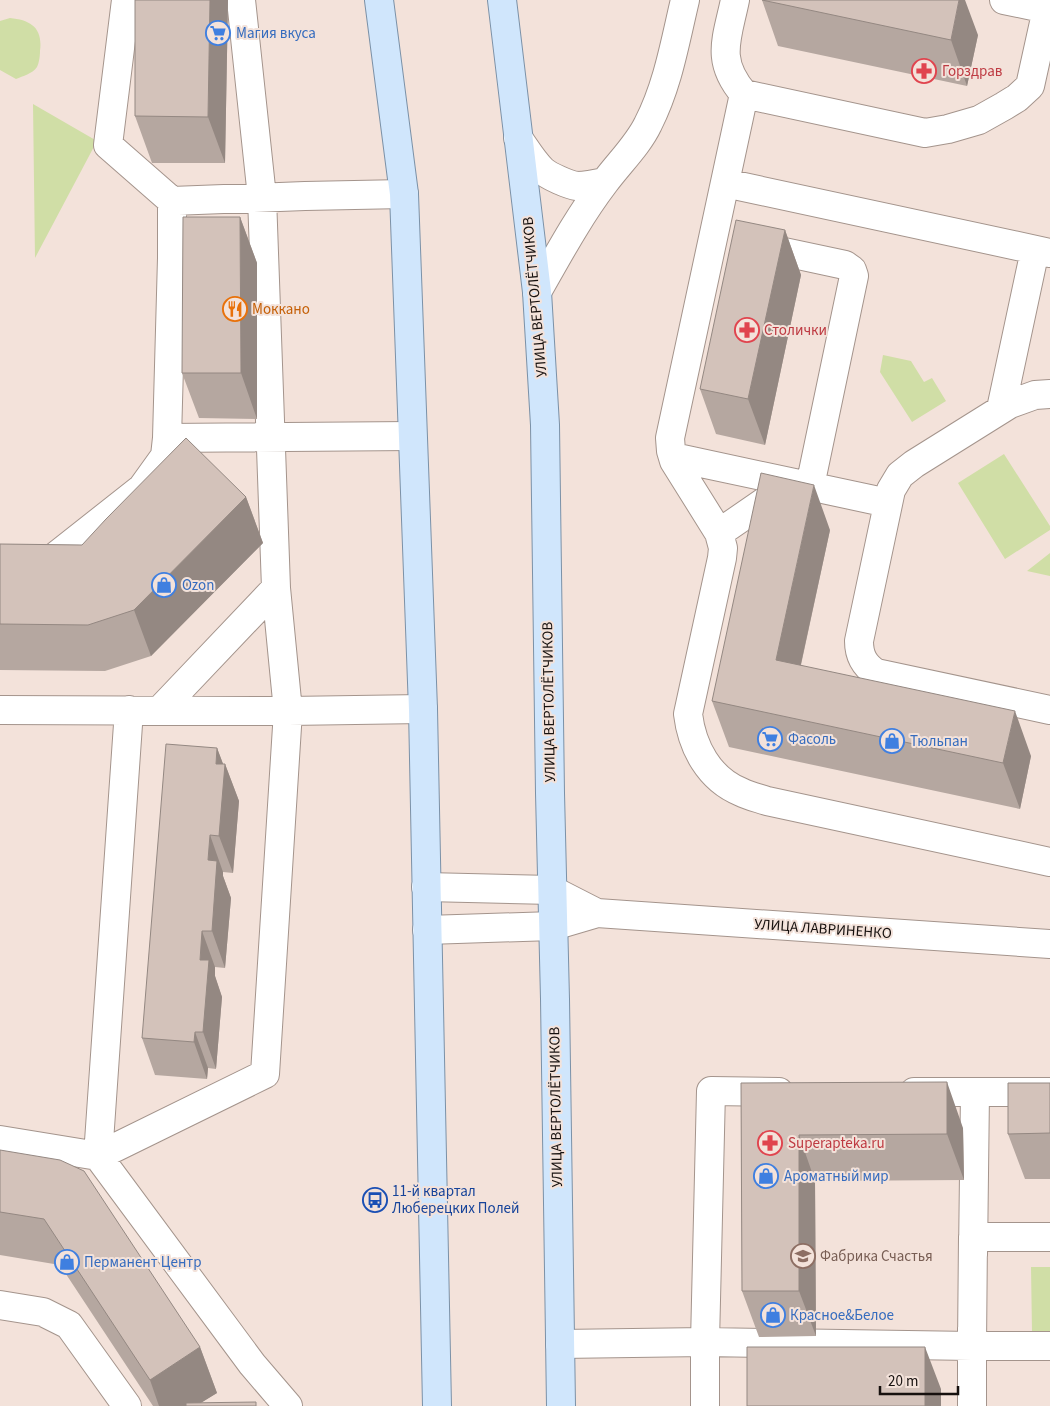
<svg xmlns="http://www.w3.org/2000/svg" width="1050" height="1406" font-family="'Source Sans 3',sans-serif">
	<rect width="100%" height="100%" fill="#f3e2da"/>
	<path fill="#d0dea6" d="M10,18C31,20 43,28 40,51C40,56 39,63 37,67C32,74 23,76 16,79L0,70V21Z
		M33,104L97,141L35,258Z
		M883,355L911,361L924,382L932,378L946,401L912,422L880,372Z
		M1004,454L1050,526V530L1005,559L958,483Z
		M1050,553V576L1027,571Z
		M1031,1267H1050V1332H1032Z"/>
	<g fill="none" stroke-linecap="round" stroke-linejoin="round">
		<defs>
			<path id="minor" d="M126,0L108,145L172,201L305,196L404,194
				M735,0C727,39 715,60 744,94L925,133L948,129L979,120L1004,106L1017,98L1030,86L1049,0
				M1004,0L1047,9
				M744,94L670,438L671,451L674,461L719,533L723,548L722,558L688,714C692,747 709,779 741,792C749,796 758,798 767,801L1050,862
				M518,138C526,149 532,160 542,170C548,176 569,185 577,186C587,186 596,184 605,182
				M725,183L1050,253
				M756,246L845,265L852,270L854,276L810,486
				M537,292C558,255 579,216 605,182C619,163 638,145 648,124C668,85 675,42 685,0
				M1050,394L1035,395L1010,404L914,464L900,475L891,490L859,641C859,656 864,665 876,673L1050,710
				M1001,409L1035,250
				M167,438L412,436
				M673,457L888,503
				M719,533L783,489
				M0,564L52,559L142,488L165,456L167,438L172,258V201
				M276,588L288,711L423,709
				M0,710L288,711L265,1074L98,1156L129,710
				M160,710L276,588L262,197L241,0
				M426,887L552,890L597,913
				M427,930L553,926L597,913L1050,944
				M779,1092L711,1091L705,1342L972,1346L973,1237H1050
				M914,1092H1050
				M0,1140L98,1156L252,1364L288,1406
				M973,1255L975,1092
				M0,1305L43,1312L69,1325L127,1406
				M972,1328V1406
				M560,1344L705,1342V1406
				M972,1346H1050"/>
			<path id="major" d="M379,0L404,194L423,709L437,1406
				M502,0L537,292L545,425L550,793L555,999L561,1406"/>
		</defs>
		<use href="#minor" stroke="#a4948c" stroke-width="30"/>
		<use href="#major" stroke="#7b91a7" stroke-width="30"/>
		<use href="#minor" stroke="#fff" stroke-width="28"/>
		<use href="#major" stroke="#d0e6fc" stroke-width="28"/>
	</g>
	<path fill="#b5a7a0" d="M135,0H228L225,163H152L135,116Z
		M762,0L978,35L967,86L778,46Z
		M240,217L257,263V419L199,418L182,373Z
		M785,230L801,275L765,445L716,434L700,389Z
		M246,497L263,543L151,656L105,671L0,670V544L82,545Z
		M830,530L801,665L1031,756L1020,809L729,747L712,701Z
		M217,748L223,764H225L239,801L233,873L223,872V876L231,898L225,968L215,967V976L222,997L216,1069L208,1068L207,1079L155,1075L142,1038Z
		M741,1083L963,1128L964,1180L815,1181L816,1336L759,1337L742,1291Z
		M1050,1083V1179H1025L1008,1134Z
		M0,1150L200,1347L217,1393L200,1403L258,1406H153L60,1265L0,1255Z"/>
	<path fill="#948882" d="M210,0H228L225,163L208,117Z
		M959,0H965L978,35L967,86L951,40Z
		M240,217L257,263V419L241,373Z
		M785,230L801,275L765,445L748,399Z
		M814,485L830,530L792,705L776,660Z
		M246,497L263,543L151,656L134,610Z
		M1015,711L1031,756L1020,809L1003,763Z
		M217,748L225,769V764L239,801L233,873L219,836L216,764Z
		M210,835L223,872V876L231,898L225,968L212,931L208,860Z
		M202,931L215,967V976L222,997L216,1069L203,1032L200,960Z
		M195,1032L208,1068L207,1079L194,1042Z
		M947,1082L963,1128L964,1180L947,1134Z
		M799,1135L815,1181L816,1336L799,1291Z
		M200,1347L217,1393L196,1406H159L150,1380Z
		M925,1347L941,1389V1406H925Z"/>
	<path fill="#d3c2ba" stroke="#948882" d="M135,0H210L208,117L135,116Z
		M762,0H959L951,40Z
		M183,217H240L241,373H182Z
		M736,220L785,230L748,399L700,389Z
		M186,438L246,497L134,610L88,625L0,624V544L82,545L106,519Z
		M761,473L814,485L776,660L1015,711L1003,763L712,701Z
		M166,744L217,748L216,764H225L219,836L210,835L208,860L217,861L212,931H202L200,960H209L203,1032H195L194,1042L142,1038Z
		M947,1082V1134L799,1135V1291H742L741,1083Z
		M1008,1083H1050V1133L1008,1134Z
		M0,1150L60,1160L84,1171L200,1347L150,1380L44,1219L0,1212Z
		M747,1347H925V1406H747Z
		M256,1402V1406H186V1403Z"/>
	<defs>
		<symbol id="supermarket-ring" viewBox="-11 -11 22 22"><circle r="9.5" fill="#f3e2da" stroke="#3f7fe0" stroke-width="1.5"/><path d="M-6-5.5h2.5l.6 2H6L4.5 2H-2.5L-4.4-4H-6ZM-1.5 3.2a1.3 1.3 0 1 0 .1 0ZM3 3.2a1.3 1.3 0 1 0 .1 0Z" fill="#3f7fe0"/></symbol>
		<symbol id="pharmacy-ring" viewBox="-11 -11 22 22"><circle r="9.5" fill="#f3e2da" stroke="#e0444e" stroke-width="1.5"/><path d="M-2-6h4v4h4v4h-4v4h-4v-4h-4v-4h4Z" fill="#e0444e"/></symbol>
		<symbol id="restaurant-ring" viewBox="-11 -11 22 22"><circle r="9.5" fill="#f3e2da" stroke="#e8710a" stroke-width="1.5"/><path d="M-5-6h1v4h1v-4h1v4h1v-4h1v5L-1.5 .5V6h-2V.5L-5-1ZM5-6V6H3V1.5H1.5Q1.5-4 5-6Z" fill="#e8710a"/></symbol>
		<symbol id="shop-ring" viewBox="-11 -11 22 22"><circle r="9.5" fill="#f3e2da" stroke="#3f7fe0" stroke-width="1.5"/><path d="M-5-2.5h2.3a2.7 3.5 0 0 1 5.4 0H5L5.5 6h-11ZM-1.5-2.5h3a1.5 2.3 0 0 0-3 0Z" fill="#3f7fe0"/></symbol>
		<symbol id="bus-ring" viewBox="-11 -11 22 22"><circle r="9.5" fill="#f3e2da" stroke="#1a4fb4" stroke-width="1.5"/><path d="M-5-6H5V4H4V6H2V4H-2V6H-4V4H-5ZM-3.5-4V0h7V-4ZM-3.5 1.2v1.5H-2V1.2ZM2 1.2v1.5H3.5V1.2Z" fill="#1a4fb4"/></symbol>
		<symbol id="school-ring" viewBox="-11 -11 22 22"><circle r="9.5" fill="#f3e2da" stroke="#8d6e63" stroke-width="1.5"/><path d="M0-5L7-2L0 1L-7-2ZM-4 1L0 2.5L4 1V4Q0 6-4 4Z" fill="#8d6e63"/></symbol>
	</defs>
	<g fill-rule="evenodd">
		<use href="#supermarket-ring" x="204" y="19" width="28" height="28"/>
		<use href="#pharmacy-ring" x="910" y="57" width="28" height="28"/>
		<use href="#restaurant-ring" x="221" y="295" width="28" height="28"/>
		<use href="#pharmacy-ring" x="733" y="316" width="28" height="28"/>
		<use href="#shop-ring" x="150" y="571" width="28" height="28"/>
		<use href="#supermarket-ring" x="756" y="725" width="28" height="28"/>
		<use href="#shop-ring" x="878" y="727" width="28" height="28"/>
		<use href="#pharmacy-ring" x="756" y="1129" width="28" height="28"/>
		<use href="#shop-ring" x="752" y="1162" width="28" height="28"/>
		<use href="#bus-ring" x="361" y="1186" width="28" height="28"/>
		<use href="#school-ring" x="789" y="1242" width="28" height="28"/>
		<use href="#shop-ring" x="53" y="1248" width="28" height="28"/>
		<use href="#shop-ring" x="759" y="1301" width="28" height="28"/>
	</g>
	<g text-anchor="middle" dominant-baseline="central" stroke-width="4" stroke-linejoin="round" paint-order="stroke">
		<g font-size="15" fill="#366cbe" stroke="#f3e2da" text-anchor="start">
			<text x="236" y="33">Магия вкуса</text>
			<text x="182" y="585">Ozon</text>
			<text x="788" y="739">Фасоль</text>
			<text x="910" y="741">Тюльпан</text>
			<text x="784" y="1176">Ароматный мир</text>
			<text x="84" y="1262">Перманент Центр</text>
			<text x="790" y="1315">Красное&amp;Белое</text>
		</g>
		<g font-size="15" fill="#be3a42" stroke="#f3e2da" text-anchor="start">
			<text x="942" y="71">Горздрав</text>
			<text x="764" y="330">Столички</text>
			<text x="788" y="1143">Superapteka.ru</text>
		</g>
		<g font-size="15" fill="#16100e" stroke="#f3e2da">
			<text transform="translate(535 297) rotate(-95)">УЛИЦА ВЕРТОЛЁТЧИКОВ</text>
			<text transform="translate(549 702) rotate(-91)">УЛИЦА ВЕРТОЛЁТЧИКОВ</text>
			<text transform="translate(823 929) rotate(4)">УЛИЦА ЛАВРИНЕНКО</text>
			<text transform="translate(556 1107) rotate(-91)">УЛИЦА ВЕРТОЛЁТЧИКОВ</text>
		</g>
		<g font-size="15" fill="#c56008" stroke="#f3e2da" text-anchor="start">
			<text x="252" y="309">Моккано</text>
		</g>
		<g font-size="15" fill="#164399" stroke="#f3e2da" text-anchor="start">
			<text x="392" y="1191">11-й квартал<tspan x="392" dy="17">Люберецких Полей</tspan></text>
		</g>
		<g font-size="15" fill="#785e54" stroke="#f3e2da" text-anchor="start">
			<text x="820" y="1256">Фабрика Счастья</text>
		</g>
	</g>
	<path d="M880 1386v8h78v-8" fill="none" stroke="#16100e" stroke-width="2.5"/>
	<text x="888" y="1386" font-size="15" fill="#16100e" stroke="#f3e2da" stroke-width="4" paint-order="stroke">20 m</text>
</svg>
